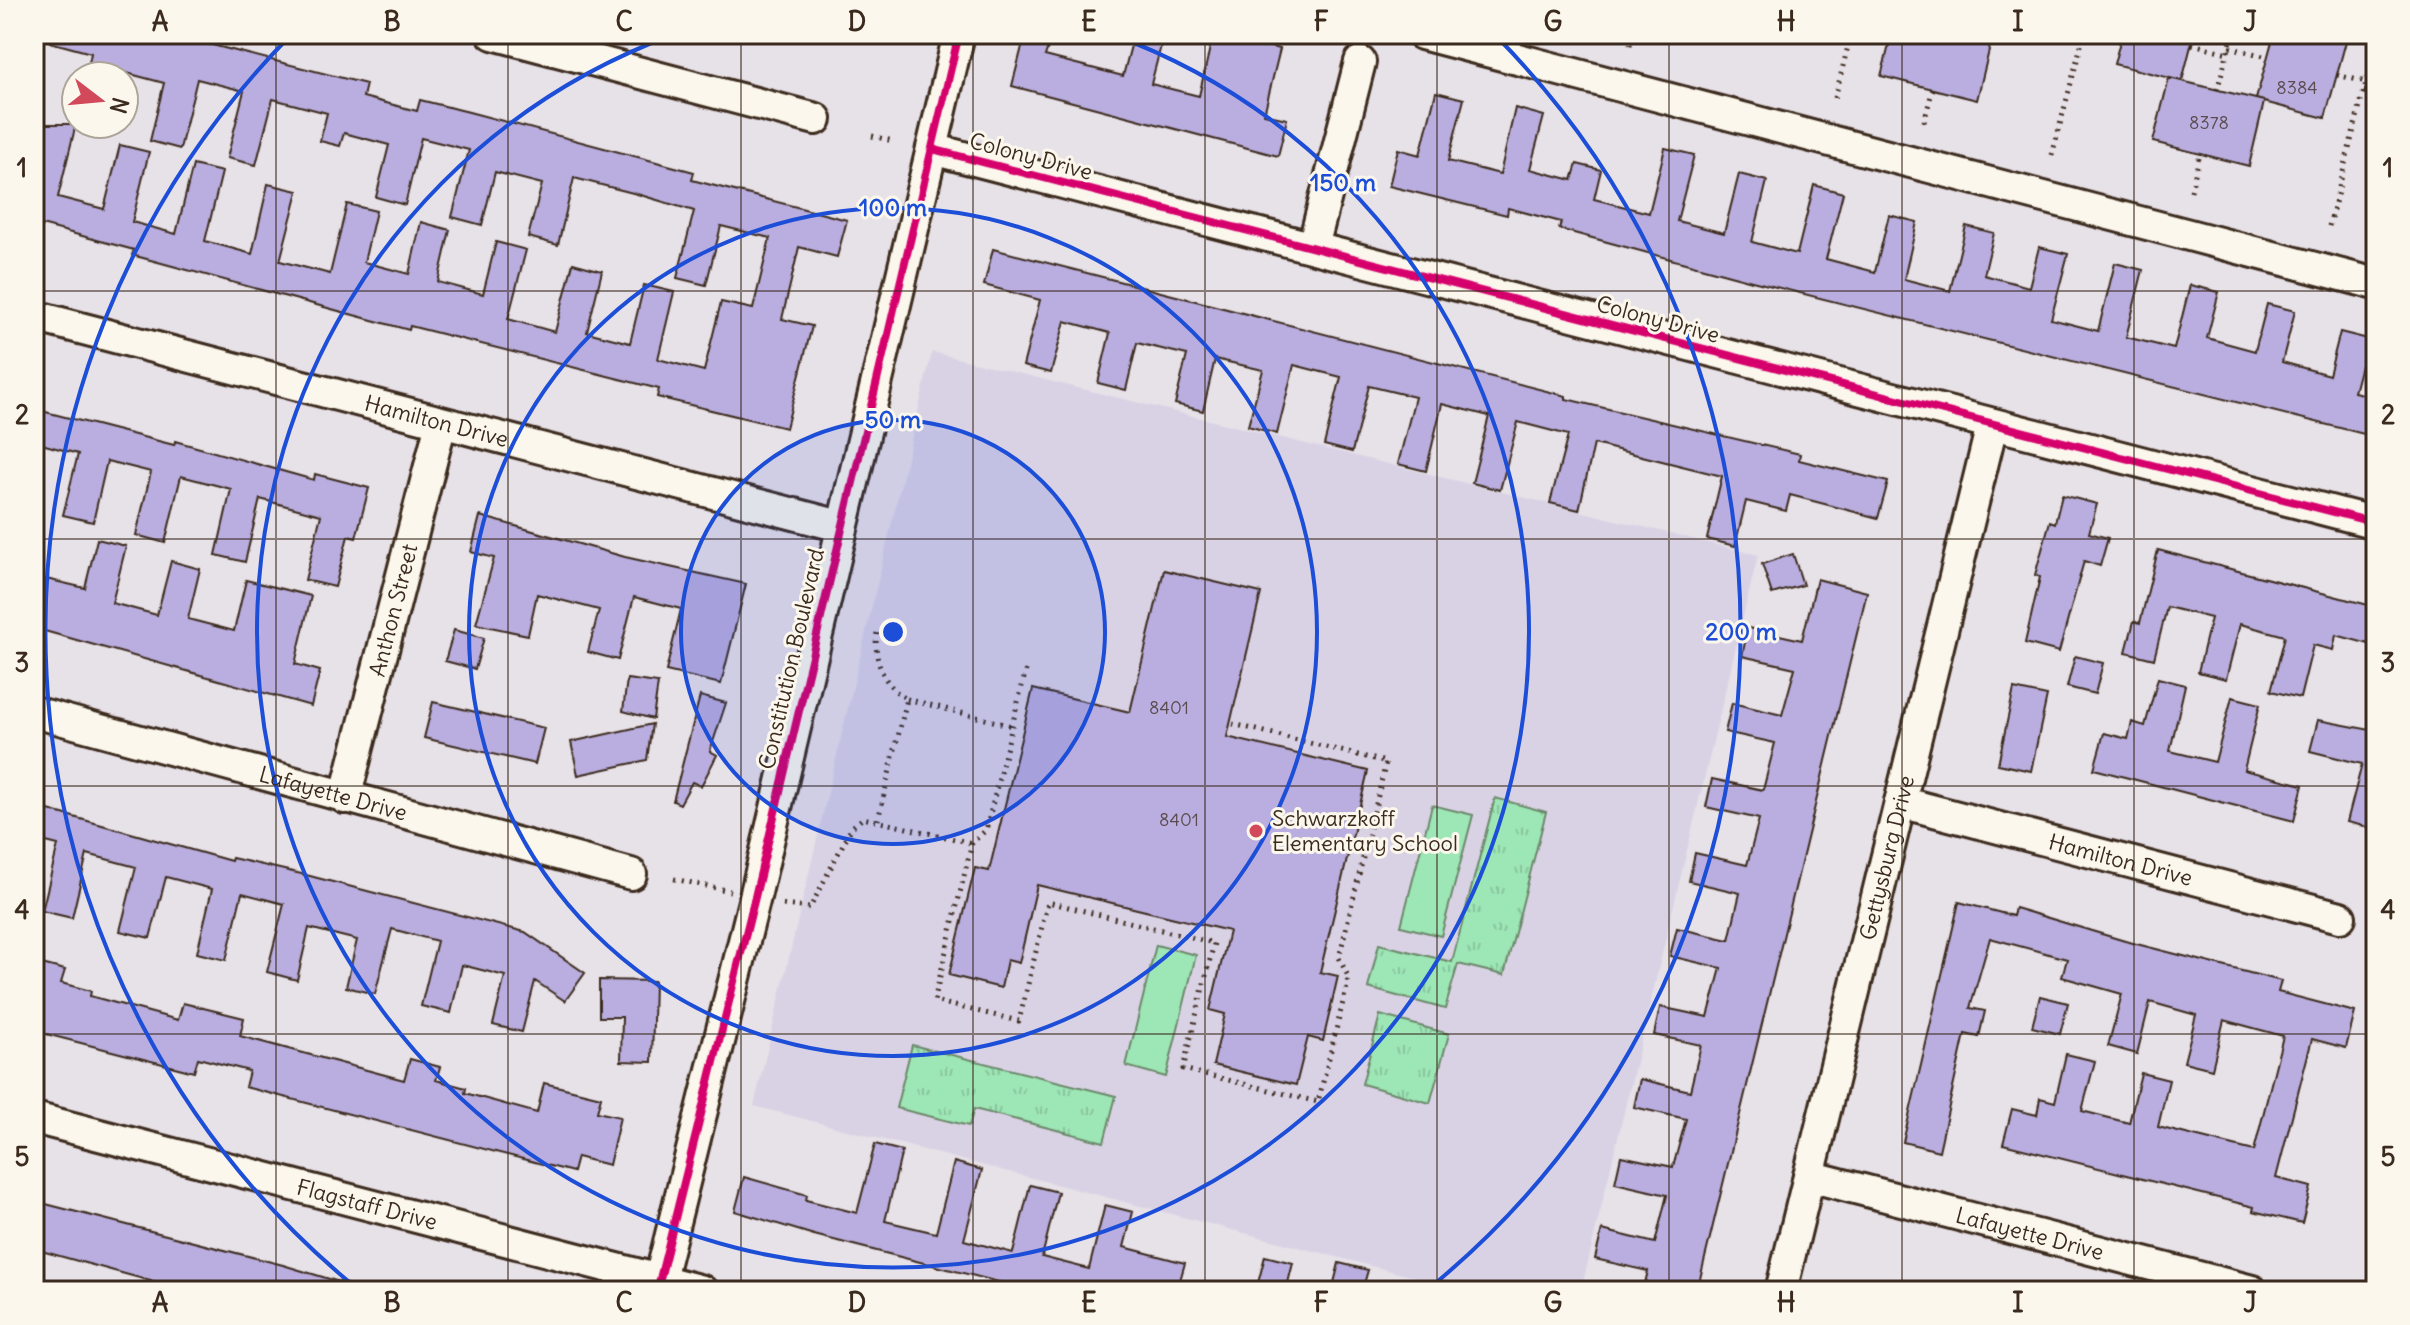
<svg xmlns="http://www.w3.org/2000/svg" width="2410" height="1325" font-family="Delius,sans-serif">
	<defs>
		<pattern id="park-tufts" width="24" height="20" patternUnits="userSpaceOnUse" patternTransform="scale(2)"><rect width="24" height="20" fill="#9de6b6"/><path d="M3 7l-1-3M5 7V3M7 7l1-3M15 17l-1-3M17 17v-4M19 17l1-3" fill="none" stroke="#88c59c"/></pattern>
	</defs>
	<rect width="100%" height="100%" fill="#e7e1e8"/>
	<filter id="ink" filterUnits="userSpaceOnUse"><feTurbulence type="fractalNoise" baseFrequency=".0125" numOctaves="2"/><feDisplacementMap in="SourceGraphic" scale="16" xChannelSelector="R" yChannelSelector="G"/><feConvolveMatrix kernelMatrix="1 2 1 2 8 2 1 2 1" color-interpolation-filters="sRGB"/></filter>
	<g filter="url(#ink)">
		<path fill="#d9d2e5" d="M932,352L1758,555L1581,1291H1468L754,1106Z"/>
		<path fill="url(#park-tufts)" stroke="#6c886a" stroke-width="2" d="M1495,798L1546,812L1504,975L1458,964L1445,1009L1368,988L1379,944L1452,962Z
			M1380,1015L1449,1034L1430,1103L1362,1084Z
			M912,1045L1116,1096L1104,1142L974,1109L969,1126L896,1108Z"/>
		<path fill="#9de6b6" stroke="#6c886a" stroke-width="2" d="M1432,805L1473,815L1441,936L1401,926Z
			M1156,945L1196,955L1166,1077L1126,1066Z"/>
		<path fill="#b9aedf" stroke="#3b2a1e" stroke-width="2" d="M51,34H169L366,84L363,97L417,111L420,100L469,112L694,172L692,180L847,220L837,257L799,247L782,319L812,326L786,428L657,397L659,389L410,326L409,330L132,255L134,250L34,223V124H76L58,197L104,209L120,145L149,152L132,222L176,234L193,165L222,172L205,241L252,254L268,184L298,191L280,261L330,274L347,204L376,211L364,262L409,274L421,222L450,230L438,282L483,294L496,242L526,250L508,319L555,332L573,263L602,271L587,332L630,343L644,285L674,292L658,359L704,371L721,302L753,309L770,238L721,226L706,285L677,278L694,211L637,194L574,178L558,245L528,237L542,184L495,172L482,225L452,217L469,150L421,138L405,205L376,197L389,145L344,133L340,146L320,141L327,113L273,99L256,165L227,158L244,91L197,79L180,149L150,141L164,83L89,63L91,53L50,42Z
			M1134,34H1164L1151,84L1199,96L1213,34L1280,49L1264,114L1287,119L1278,156L1012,86L1025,35L1050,41L1045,56L1123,76Z
			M1892,34H1993L1977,100L1881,76Z
			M2122,34H2194L2182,81L2114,64Z
			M2274,34H2348L2325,118L2264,102L2249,166L2153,142L2169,78L2264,101L2256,99Z
			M1436,92L1464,99L1448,161L1500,174L1515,108L1544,116L1530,169L1572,180L1577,164L1601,170L1594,199L1649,213L1665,148L1694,155L1677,221L1724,233L1739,174L1767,181L1752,242L1797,254L1814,185L1843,193L1826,259L1875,272L1889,215L1917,222L1904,279L1950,291L1966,226L1994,233L1984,275L2029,287L2039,247L2068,254L2051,319L2098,331L2115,263L2143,270L2126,337L2174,349L2190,285L2219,292L2207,338L2255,351L2267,304L2295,311L2282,362L2329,375L2340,332L2368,339L2354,392L2376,397V437L1752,281L1559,229L1561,222L1508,208L1507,215L1389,186L1398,149L1420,155Z
			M993,249L1566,396V399L1800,454L1799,460L1888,482L1878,518L1790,495L1786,511L1746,501L1735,546L1707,539L1722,476L1594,444L1579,510L1550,503L1568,435L1518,422L1500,490L1472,483L1489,416L1442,404L1426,471L1398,464L1415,397L1369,386L1352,452L1324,445L1341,377L1294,365L1277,434L1248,426L1263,370L1215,359L1203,411L1175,404L1187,355L1137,343L1126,390L1098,383L1110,333L1065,321L1051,373L1023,366L1040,300L984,285Z
			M34,409L174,445L175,441L314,480L315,474L369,488L356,538L348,536L335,587L305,580L321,515L260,499L245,562L216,555L231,489L181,476L165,543L136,535L151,472L107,461L93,522L63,515L78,454L34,442Z
			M2062,495L2097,504L2089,533L2108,538L2100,566L2084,561L2059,652L2025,643L2040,577L2035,575L2050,521L2055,523Z
			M480,516L625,557L746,584L721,684L666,671L681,609L634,597L618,660L588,652L599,610L537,594L528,635L476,624L494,558L471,552Z
			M97,539L126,546L112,603L157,615L171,561L200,569L188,619L234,631L246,580L311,596L295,664L320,671L311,706L34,628L46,579L85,588Z
			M2158,550L2376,607V646L2336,635L2333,650L2313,645L2300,698L2271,691L2285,636L2240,624L2226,679L2198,672L2211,618L2167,607L2154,659L2126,652L2134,621L2140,623Z
			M1793,554L1803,585L1772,594L1762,564Z
			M1164,570L1261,593L1227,737L1368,771L1320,972L1338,976L1323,1041L1308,1037L1296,1085L1213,1065L1225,1014L1210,1010L1229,931L1037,885L1019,963L1007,960L1001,988L949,975L975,868L989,871L1033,689L1130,712Z
			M1817,579L1867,592L1697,1291H1660L1661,1287L1645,1283L1648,1271L1595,1259L1602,1230L1655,1243L1667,1195L1615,1183L1621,1156L1673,1167L1686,1119L1634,1107L1640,1079L1690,1091L1701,1045L1654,1035L1660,1007L1708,1017L1721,968L1670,956L1677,928L1729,940L1740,893L1689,881L1695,853L1747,865L1759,819L1706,807L1712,779L1763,790L1775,743L1725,732L1732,703L1782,715L1795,668L1742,656L1748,628L1802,640Z
			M454,630L484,638L475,669L445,661Z
			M2075,656L2103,663L2095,694L2067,687Z
			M2158,678L2185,685L2170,751L2215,762L2232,697L2260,704L2244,770L2303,785L2294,821L2094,769L2104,733L2128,739L2132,722L2145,726Z
			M627,679L658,683L653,719L623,711Z
			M2014,689L2047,696L2031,771L1998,764Z
			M700,696L726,703L710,751L717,755L701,786L692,782L680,804L673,801Z
			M433,702L544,728L535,764L424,738Z
			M2318,720L2376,731V829L2347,822L2362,764L2310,751Z
			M652,724L647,760L578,775L571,742Z
			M34,806L231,861L232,858L306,875L525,932L585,973L565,1001L535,981L522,1032L493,1025L505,976L462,965L451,1013L421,1006L437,941L392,929L375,994L346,987L357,940L309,928L297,980L267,972L284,904L242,893L226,960L197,953L212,889L166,877L150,938L120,931L136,867L87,854L72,918L42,911L58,845L34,839Z
			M1959,902L2013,916L2015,908L2125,941L2281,981L2278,992L2355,1012L2346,1048L2312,1039L2276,1178L2311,1187L2302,1223L2253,1211L2254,1207L2003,1144L2012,1109L2037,1115L2040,1098L2055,1102L2066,1054L2095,1061L2082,1111L2129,1123L2141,1073L2169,1080L2158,1127L2254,1151L2283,1036L2224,1020L2212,1069L2184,1062L2196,1015L2150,1002L2137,1054L2108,1046L2122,994L2062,977L2067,959L1990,938L1970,1008L1985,1011L1979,1037L1965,1034L1939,1151L1903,1142Z
			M34,962L65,970L61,983L91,991L90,996L178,1020L183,1003L244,1018L240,1036L404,1080L410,1059L440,1067L436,1080L466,1088L465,1093L537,1113L544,1083L601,1097L597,1112L620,1117L609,1165L577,1157L573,1172L245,1087L249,1071L198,1058L194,1072L34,1031Z
			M599,980L654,981L652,1062L621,1061L622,1017H599Z
			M2040,996L2068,1003L2060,1034L2032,1027Z
			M875,1144L902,1151L885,1221L936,1233L954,1162L982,1170L964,1240L1013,1253L1030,1185L1058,1192L1042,1257L1089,1269L1105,1205L1133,1212L1124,1247L1185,1263L1177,1291H1034L814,1235L735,1211L744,1177L807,1195L806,1200L857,1213Z
			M34,1201L283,1265L346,1284L345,1291H187L34,1249Z
			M1265,1256L1293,1263L1286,1291L1257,1287Z
			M1339,1263L1368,1270L1362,1291H1332Z"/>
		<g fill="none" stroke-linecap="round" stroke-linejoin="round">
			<defs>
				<g id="minor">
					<path d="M493,34L816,119"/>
					<path d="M1422,34L2376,284"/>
					<path d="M932,149L2376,523"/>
					<path d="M1313,247L1360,62"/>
					<path id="s1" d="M34,316L840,526"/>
					<path id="s2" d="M34,712L631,874"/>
					<path id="s3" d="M345,798L441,423"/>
					<path id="s4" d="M1900,802L2340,917"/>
					<path id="s5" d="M34,1118L702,1291"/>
					<path id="s6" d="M1809,1176L2252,1291"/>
					<path d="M657,1291L755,897L959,34"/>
					<path id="s7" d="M1781,1291L1992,425"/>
				</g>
			</defs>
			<use href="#minor" stroke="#3b2a1e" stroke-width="36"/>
			<path stroke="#3b2a1e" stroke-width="5" stroke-dasharray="2 6" stroke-linecap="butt" d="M2192,44L2228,53
				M1630,45L1633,34
				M2230,47L2267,57
				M2337,75L2366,82
				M2217,90L2233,34
				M2364,91L2376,94
				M1835,98L1851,34
				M1924,122L1933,88
				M872,136L893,141
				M2052,155L2084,34
				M2191,191L2200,154
				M2329,226L2376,44
				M877,633C873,659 883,686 907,699L878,820
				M1026,670L986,830L972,843L934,1001L1019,1021L1048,902L1214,943L1183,1069L1318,1102L1349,978L1339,958L1386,762L1233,724
				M907,699L1012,726
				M674,879L730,891
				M783,905L810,908L852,827L863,818L972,843"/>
			<use href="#minor" stroke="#fbf7ec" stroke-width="30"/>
			<defs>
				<path id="cycleway" d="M932,149L2376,523
					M657,1291L755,897L959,34"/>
			</defs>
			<use href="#cycleway" stroke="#fbf7ec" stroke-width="13"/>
			<use href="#cycleway" stroke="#d6006c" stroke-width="8"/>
		</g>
	</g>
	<path fill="none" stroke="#3b2a1e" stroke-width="2" stroke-opacity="0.55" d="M276,34V1291M508,34V1291M741,34V1291M973,34V1291M1205,34V1291M1437,34V1291M1669,34V1291M1902,34V1291M2134,34V1291M34,291H2376M34,539H2376M34,786H2376M34,1034H2376"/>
	<circle cx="893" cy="632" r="212" fill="#1d4ed8" fill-opacity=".12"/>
	<g fill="none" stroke="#1d4ed8" stroke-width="4">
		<circle cx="893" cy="632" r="212"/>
		<circle cx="893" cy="632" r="424"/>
		<path d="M1111 34A636 636 0 1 1 675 34"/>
		<path d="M354 1286A848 848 0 0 1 288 38M1498 38A848 848 0 0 1 1432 1286"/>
	</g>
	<circle fill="#d1495b" stroke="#fbf7ec" stroke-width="3" cx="1256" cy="831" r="8"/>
	<g text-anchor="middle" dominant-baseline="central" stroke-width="6" stroke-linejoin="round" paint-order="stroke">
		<g font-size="18" fill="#5a4b4e">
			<text x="2297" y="87">8384</text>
			<text x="2209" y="122">8378</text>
			<text x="1169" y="707">8401</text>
			<text x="1179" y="819">8401</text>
		</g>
		<g font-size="22" fill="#3b2a1e" stroke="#fbf7ec">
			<text transform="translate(1031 156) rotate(15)">Colony Drive</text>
			<text transform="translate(1658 319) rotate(15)">Colony Drive</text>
			<text stroke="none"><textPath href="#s1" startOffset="416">Hamilton Drive</textPath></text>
			<text stroke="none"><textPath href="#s3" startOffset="194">Anthon Street</textPath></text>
			<text transform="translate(791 659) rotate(-77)">Constitution Boulevard</text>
			<text stroke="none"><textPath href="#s2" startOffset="310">Lafayette Drive</textPath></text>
			<text stroke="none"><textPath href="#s7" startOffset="446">Gettysburg Drive</textPath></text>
			<text stroke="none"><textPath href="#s4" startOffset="228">Hamilton Drive</textPath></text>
			<text stroke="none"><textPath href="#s5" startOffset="344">Flagstaff Drive</textPath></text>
			<text stroke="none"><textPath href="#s6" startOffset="228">Lafayette Drive</textPath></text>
		</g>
		<g font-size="22" fill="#3b2a1e" stroke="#fbf7ec" text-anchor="start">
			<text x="1272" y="818">Schwarzkoff<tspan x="1272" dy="25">Elementary School</tspan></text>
		</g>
	</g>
	<circle cx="893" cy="632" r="12" fill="#1d4ed8" stroke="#fbf7ec" stroke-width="4"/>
	<g font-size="24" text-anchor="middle" font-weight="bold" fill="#1d4ed8" stroke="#fbf7ec" stroke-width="6" stroke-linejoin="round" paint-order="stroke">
		<text x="1343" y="191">150 m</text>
		<text x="893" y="216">100 m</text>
		<text x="893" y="428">50 m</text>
		<text x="1741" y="640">200 m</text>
	</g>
	<rect width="2410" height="1325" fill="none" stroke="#fbf7ec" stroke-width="88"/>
	<g transform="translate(100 100) rotate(106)"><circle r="38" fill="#fbf7ec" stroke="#aea59a" stroke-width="2"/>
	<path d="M0-6L14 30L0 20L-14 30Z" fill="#d1495b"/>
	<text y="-12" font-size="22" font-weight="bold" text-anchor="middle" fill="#3b2a1e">N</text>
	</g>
	<rect x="44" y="44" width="2322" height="1237" fill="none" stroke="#3b2a1e" stroke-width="3"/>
	<g font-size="26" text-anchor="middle" font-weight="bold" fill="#3b2a1e">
		<text x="160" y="31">A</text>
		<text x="392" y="31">B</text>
		<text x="624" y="31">C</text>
		<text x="857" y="31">D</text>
		<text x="1089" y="31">E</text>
		<text x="1321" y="31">F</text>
		<text x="1553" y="31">G</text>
		<text x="1786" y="31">H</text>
		<text x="2018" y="31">I</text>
		<text x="2250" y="31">J</text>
		<text x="22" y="177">1</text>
		<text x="2388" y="177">1</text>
		<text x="22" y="424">2</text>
		<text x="2388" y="424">2</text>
		<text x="22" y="672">3</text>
		<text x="2388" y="672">3</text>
		<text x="22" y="919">4</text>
		<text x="2388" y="919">4</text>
		<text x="22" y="1166">5</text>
		<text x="2388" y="1166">5</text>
		<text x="160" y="1312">A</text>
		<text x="392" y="1312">B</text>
		<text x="624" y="1312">C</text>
		<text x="857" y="1312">D</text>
		<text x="1089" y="1312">E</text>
		<text x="1321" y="1312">F</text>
		<text x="1553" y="1312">G</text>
		<text x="1786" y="1312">H</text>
		<text x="2018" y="1312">I</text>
		<text x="2250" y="1312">J</text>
	</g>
</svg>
